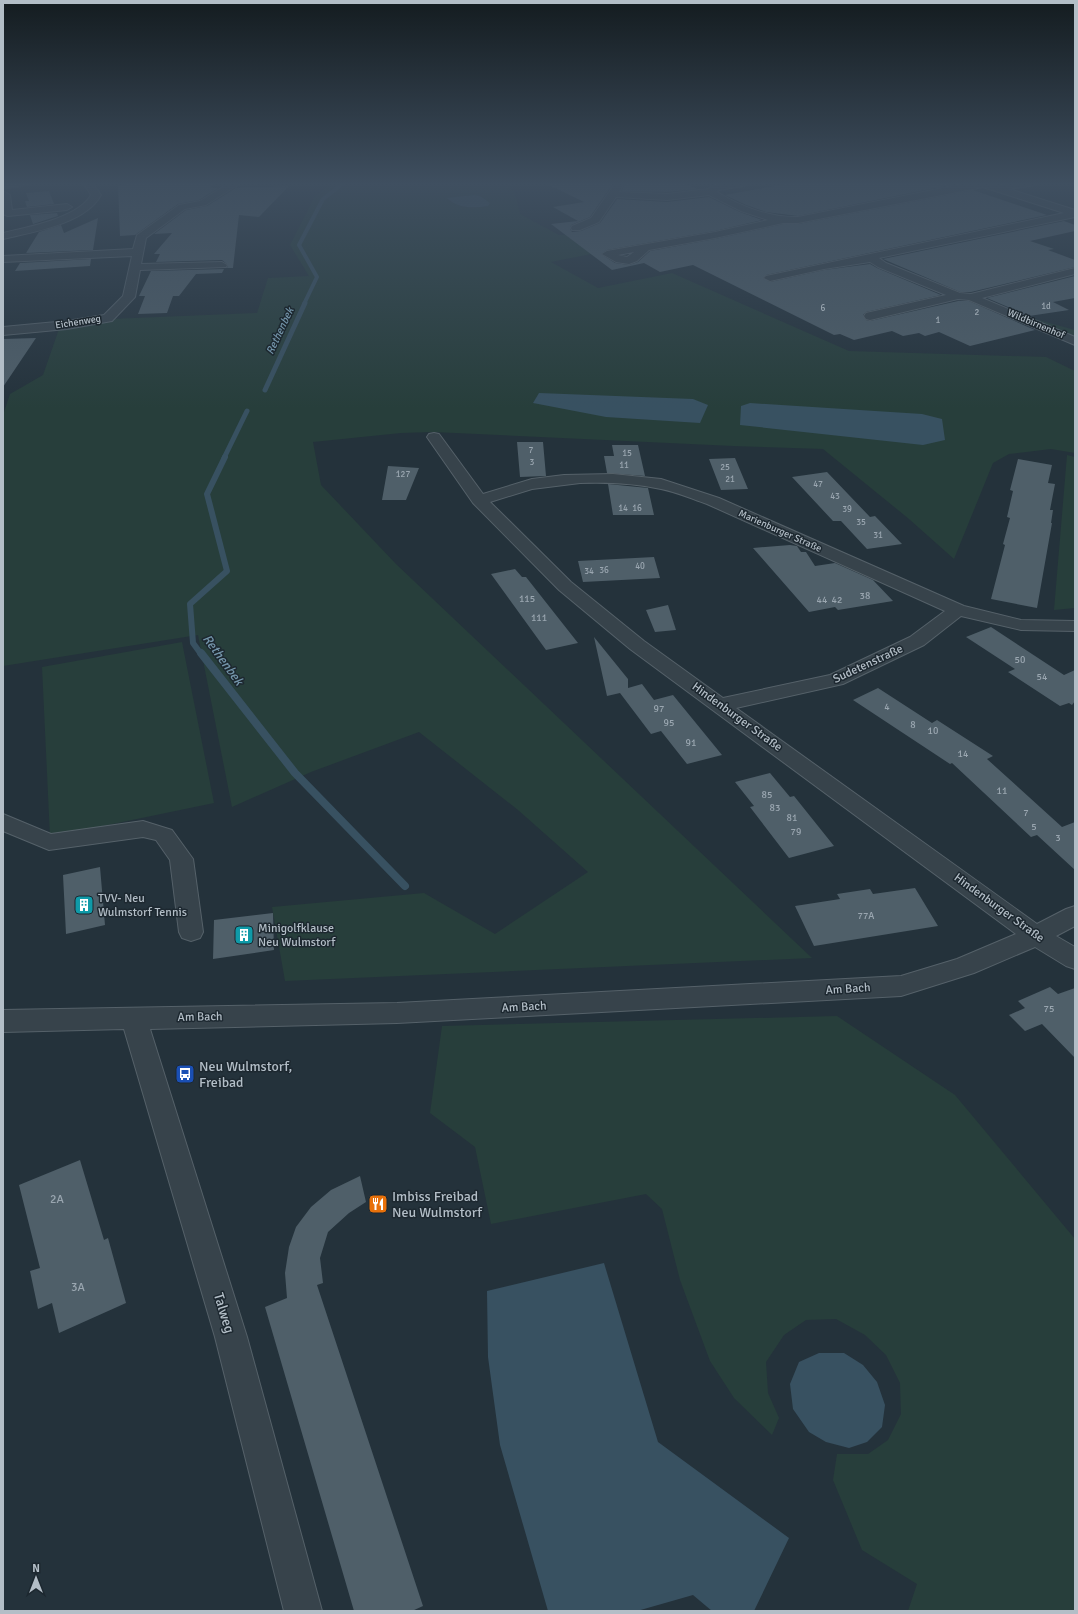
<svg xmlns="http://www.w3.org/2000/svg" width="1078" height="1614" font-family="Signika,sans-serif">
<rect width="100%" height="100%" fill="#24323b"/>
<!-- green -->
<path fill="#273e3b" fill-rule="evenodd" d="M334,182H517L509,184L516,197L520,214L559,235L587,234L596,253L551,262L598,288L672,273L849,351L1046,357L1075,371V453L1051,449L1009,454L993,463L954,559L909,519L823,449L733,446L433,432L401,433L313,442L321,485L396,564L812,958L285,981L272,907L424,893L495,934L588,872L518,810L419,732L311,772L232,807L198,635L3,666V415L10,394L43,375L59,329L110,319L257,313L268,278L309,276L290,245L315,196ZM474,195L489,203L488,206C473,208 458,209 447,199Z
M1035,319L1075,330V337L1043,323L1031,321Z
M1067,455L1075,457V608L1054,610Z
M182,642L214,803L50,837L42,667Z
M837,1016L955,1095L1075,1239V1611H908L917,1584L862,1550L833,1480L837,1454H868L888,1440L901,1414L900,1383L886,1355L865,1335L836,1319L806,1320L784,1335L766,1362L768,1393L779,1418L772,1435L734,1398L710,1361L680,1280L662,1209L646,1194L491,1224L475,1147L430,1113L442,1026Z"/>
<!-- water -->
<path fill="#385161" d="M474,195L480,196L490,203L488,206C473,208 458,209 447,198Z
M539,393L693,399L708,405L700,423L606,417L533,403Z
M750,403L922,414L942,419L945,440L923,445L740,425L741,406Z
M604,1263L658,1442L789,1538L754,1611H712L693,1595L637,1611H548L500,1445L488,1357L487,1291Z
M819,1353H844L863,1365L877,1382L885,1405L882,1427L867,1442L849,1448L826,1442L809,1432L793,1409L790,1384L799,1362Z"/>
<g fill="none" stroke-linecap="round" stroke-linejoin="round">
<!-- stream-far3 -->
<path stroke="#385161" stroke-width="4" d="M304,304L317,277L299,245L323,199L345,182"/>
<!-- stream-far2 -->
<path stroke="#385161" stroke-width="5" d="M265,390L305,303
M224,458L247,411"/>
<!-- stream-far1 -->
<path stroke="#385161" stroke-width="6" d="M201,654L193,643L190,604L227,571L207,494L225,457"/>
<!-- stream -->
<path stroke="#385161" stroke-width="8" d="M201,653L295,773L405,886"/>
</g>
<!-- building -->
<path fill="#4f5f69" d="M129,182H214L211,188H218L199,200L178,204L135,235L120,236L118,185L129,184Z
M543,182H614L590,217L571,225L570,229L572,232L581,231L600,223L617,199L667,202L709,197L740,212L762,220L715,231L607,250L601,254L615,263L629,265L638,262L650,251L715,239L783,224H798L973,190L1047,215L766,275L763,278L770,282L824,270L870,264L877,268L941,295L866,312L863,315L866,320L870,321L958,301H969L1035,330L970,346L939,332L925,336L919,333L903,336L892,331L854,340L840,334L834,335L693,265L660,272L644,263L612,270L551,224L578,221L553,207L584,202Z
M626,182H682L697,189L667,192L622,191Z
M796,182H949L954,184L798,216L766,212L746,205L725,195Z
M289,186L259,217L239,215L233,268H227L228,265L222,260L156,262L160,254H154L172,233L154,234L186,210L207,206L236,188Z
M49,191L54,204L27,207L25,201H29L26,193Z
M57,213L58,216L33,224L30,215Z
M98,218L93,250L26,253L39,232L61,225L64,233Z
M1064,221L1075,225V231L1030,241L1054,249L1048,250L1075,260V267L971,292H960L883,259Z
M91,259L90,266L15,271L20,263Z
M224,269L222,273L196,274L179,296H173L167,313L138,314L145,296H139L151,271Z
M1075,276V298L1053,302L1069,310L1029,316L987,298Z
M36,338L3,387V339Z
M517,442H543L546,476L520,477Z
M612,445H638L645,476L607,473L604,456H614Z
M735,458L748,489L721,490L709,459Z
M1018,459L1052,465L1048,483L1055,484L1050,510H1053L1051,523H1052L1037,608L991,599L1005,545L1003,544L1010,518L1007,517L1013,491L1010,490Z
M388,466L419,468L406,500H382Z
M827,472L870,517L875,516L902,544L867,549L841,521H833L792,477Z
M608,484L648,488L654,515H613Z
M790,545L797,546L801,552H806L815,566L835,563L873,580L893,601L838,610L835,607L809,612L753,548Z
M654,557L660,578L583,582L578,561Z
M515,569L522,577H526L578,643L546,650L491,574Z
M668,605L676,630L655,632L646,610Z
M991,627L1064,675L1075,670V701L1072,705L1069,703L1060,706L1008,672L1015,669L966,637Z
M594,637L628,679V688L642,684L654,700L673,695L722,755L687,764L661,731L651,734L620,693L607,696Z
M878,688L932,723L937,720L993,756L987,759L1062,827L1075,822V870L1037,835L1031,837L952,763L950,764L853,700Z
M770,773L790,797L794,796L834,846L789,858L750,807L754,806L735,782Z
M100,867L105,925L66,934L63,875Z
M915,888L938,926L814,946L795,906L840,899L837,894L870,889L873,894Z
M273,913L274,950L213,959L214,920Z
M1050,987L1058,994L1075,988V1058L1042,1024L1025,1031L1009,1015L1025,1008L1018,1001Z
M80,1160L104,1240L108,1238L126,1303L59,1333L52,1303L38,1309L30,1271L40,1268L19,1185Z
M360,1176L366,1202L349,1213L328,1232L320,1258L323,1283L317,1285L423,1606L412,1611H354L265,1307L287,1298L285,1273L289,1247L296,1227L311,1207L331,1190Z"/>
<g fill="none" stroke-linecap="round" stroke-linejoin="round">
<!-- minor casing -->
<g stroke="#556169" stroke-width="2">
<path id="minor" d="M83,182H92L101,195C85,224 33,232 3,239V233C28,227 78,218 91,195Z
M231,182H242L206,205L185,209L146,238L141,264L222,262L227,265L226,267L140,270L135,297L112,321L67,329L3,335V327L67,321L104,315L123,296L132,256L3,262V256L133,249L137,235L179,205L200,201Z
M616,182H625L619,192L667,194L708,189C720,180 738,182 752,182L748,185L719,190L717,192C740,206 770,218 798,217L973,182H988L998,186L1017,182H1039L1035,185L1009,189L1075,210V217L879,258L886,263L960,293L971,294L1075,268V274L982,298L1075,337V345L969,300L958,299L870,320L866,319L864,316L866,313L946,295L878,267L870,262L824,269L770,281L764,278L766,276L1064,213L983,187L798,223H783L715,238L649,250L637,261L629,264L616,262L602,254L607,251L715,232L768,220L741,211L709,195L667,200L616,197L599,222L580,230H572L571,228L572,226L591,218ZM634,252L627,257L618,255Z
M5,192L10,195L12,210L67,204L72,207L67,210L8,216L5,215L3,213V193Z
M434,433L439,434L483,494L532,479L564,475L613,474L661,479L719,498L964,606L1021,620L1075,621V631L1021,630L961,616L924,645L843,684L736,708L1037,924L1066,909L1075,906V926L1056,936L1075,947V969L1066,966L1035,947L974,973L901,996L397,1023L150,1029L247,1337L322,1611H284L215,1337L124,1029L3,1032V1010L397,1003L901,976L957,959L1016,934L630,649L559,590L473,503L427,437L429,434ZM580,483C607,482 634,483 661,489C677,492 692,499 707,504L945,611L910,637L830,675L723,698L644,641L571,582L490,502L532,489Z
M3,814L51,834L143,821L172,830L193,859L203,932L200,938L191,941L182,938L179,932L170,860L156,840L143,837L49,850L3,831Z"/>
</g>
<!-- major casing -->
<g stroke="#434f57" stroke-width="2">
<path id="major" d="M8,182H32L28,185L3,189V183Z"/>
</g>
<!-- minor -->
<use href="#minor" fill="#37434b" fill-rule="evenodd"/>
<!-- major -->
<use href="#major" fill="#55636b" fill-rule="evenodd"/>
</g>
<!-- sky -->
<linearGradient id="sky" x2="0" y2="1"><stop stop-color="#141c20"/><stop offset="0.45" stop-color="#3f4f60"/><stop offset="1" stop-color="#3f4f60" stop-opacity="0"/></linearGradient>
<rect width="1078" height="408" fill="url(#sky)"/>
<!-- icons -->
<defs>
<g id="building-square" transform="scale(1)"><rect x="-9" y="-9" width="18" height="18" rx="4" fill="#0f9aa8" stroke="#1d2830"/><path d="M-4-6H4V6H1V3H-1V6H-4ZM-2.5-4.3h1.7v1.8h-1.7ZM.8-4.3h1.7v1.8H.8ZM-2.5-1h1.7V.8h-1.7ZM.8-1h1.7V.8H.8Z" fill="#fff"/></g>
<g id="bus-square" transform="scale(1)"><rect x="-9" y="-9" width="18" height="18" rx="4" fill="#1a4fb4" stroke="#1d2830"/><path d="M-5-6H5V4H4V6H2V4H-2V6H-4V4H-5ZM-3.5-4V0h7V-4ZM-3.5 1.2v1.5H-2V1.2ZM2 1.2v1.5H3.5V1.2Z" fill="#fff"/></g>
<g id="restaurant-square" transform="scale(1)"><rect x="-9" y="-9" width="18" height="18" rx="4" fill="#e8710a" stroke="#1d2830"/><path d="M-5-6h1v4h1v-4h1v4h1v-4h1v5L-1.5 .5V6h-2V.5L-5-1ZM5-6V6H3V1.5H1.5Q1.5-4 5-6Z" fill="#fff"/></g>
</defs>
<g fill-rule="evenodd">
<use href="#building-square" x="84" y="905"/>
<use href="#building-square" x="244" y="935"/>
<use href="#bus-square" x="185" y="1074"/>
<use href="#restaurant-square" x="378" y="1204"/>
</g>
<g text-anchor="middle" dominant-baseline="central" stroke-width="3" stroke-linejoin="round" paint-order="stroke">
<!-- far-number labels -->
<g font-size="9" fill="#9aa6b0">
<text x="1046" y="306">1d</text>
<text x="823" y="308">6</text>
<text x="977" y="312">2</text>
<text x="938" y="320">1</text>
<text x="531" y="450">7</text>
<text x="627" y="453">15</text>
<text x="532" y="462">3</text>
<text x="624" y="465">11</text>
<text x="725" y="467">25</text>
<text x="403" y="474">127</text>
<text x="730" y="479">21</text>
<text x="818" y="484">47</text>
<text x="835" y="496">43</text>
<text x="623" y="508">14</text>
<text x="637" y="508">16</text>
<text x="847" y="509">39</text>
<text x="861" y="522">35</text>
<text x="878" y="535">31</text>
<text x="640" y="566">40</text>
<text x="604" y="570">36</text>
<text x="589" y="571">34</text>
</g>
<!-- far-street labels -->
<g font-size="10" fill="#b3bec7" stroke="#1d2830">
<text transform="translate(78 322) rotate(-9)">Eichenweg</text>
<text transform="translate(1036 324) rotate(23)">Wildbirnenhof</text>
<text transform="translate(780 531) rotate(24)">Marienburger Straße</text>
</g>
<!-- number labels -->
<g font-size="10" fill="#9aa6b0">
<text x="865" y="596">38</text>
<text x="527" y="599">115</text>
<text x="822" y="600">44</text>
<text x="837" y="600">42</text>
<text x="539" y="618">111</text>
<text x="1020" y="660">50</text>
<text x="1042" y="677">54</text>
<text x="887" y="707">4</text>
<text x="659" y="709">97</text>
<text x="669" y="723">95</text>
<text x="913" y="725">8</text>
<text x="933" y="731">10</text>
<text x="691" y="743">91</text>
<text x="963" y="754">14</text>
<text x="1002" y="791">11</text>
<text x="767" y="795">85</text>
<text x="775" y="808">83</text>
<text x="1026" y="813">7</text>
<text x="792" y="818">81</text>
<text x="1034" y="827">5</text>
<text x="796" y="832">79</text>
<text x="1058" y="838">3</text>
<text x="866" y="916">77A</text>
<text x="1049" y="1009">75</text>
</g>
<!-- far-water labels -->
<g font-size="11" font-style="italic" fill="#7495aa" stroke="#1d2830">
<text transform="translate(280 331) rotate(-65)">Rethenbek</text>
</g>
<!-- street labels -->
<g font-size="12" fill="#b3bec7" stroke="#1d2830">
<text transform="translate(868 664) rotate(-25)">Sudetenstraße</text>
<text transform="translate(737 717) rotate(36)">Hindenburger Straße</text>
<text transform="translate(999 908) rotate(36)">Hindenburger Straße</text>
<text transform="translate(848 989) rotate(-4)">Am Bach</text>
<text transform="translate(524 1007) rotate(-3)">Am Bach</text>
<text transform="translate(200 1017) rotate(-1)">Am Bach</text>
</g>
<!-- poi labels -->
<g font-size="12" fill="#b3bec7" stroke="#1d2830" text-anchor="start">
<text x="98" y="898">TVV- Neu<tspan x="98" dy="14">Wulmstorf Tennis</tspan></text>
<text x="258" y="928">Minigolfklause<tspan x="258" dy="14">Neu Wulmstorf</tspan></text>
</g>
<!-- near-number labels -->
<g font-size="12" fill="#9aa6b0">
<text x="57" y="1199">2A</text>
<text x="78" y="1287">3A</text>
</g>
<!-- water labels -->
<g font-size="13" font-style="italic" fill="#7495aa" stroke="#1d2830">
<text transform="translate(223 660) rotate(54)">Rethenbek</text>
</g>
<!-- near-poi labels -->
<g font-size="14" fill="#b3bec7" stroke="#1d2830" text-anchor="start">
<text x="199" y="1066">Neu Wulmstorf,<tspan x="199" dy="16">Freibad</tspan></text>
<text x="392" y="1196">Imbiss Freibad<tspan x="392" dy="16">Neu Wulmstorf</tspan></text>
</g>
<!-- near-street labels -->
<g font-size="14" fill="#b3bec7" stroke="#1d2830">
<text transform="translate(224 1313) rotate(73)">Talweg</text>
</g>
</g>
<!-- border -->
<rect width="1078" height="1614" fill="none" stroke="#b3bec7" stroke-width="8"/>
<!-- north arrow -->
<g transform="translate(36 1578)" stroke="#1d2830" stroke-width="3" paint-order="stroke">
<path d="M0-3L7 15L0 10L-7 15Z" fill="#b3bec7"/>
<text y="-6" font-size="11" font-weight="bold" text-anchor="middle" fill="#b3bec7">N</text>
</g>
</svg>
